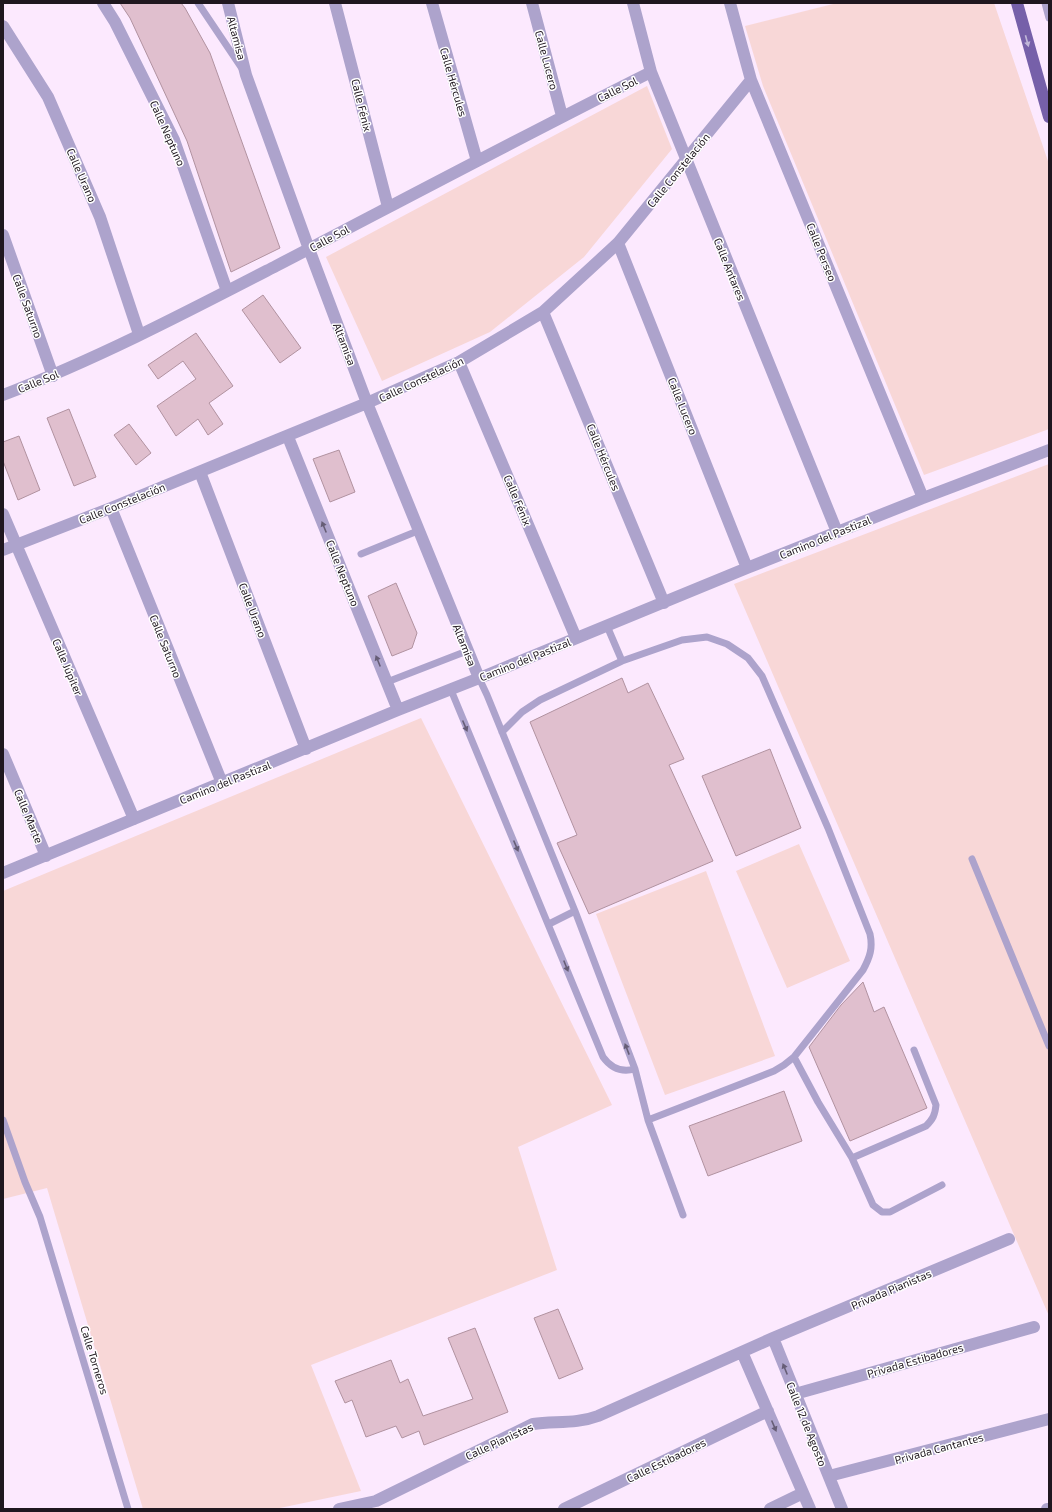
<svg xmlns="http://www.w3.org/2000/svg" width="1052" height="1512" font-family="'Exo 2',sans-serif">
<rect width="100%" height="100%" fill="#fce9fe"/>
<!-- green -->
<path fill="#f8d7d7" d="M837,3H994L1049,164V429L924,475L763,86L745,26Z
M647,86L672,149L584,257L490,332L382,381L326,257Z
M1049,464V1316L734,584Z
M421,718L612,1105L518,1147L557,1270L311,1365L361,1491L275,1509H143L47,1188L3,1199V891Z
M799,844L850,961L787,988L736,871Z
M706,871L775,1056L665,1095L596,914Z"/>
<!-- building -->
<path fill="#e0bfce" stroke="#b192a0" d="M120,3H181L185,8L210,53L280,248L231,272L187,141L130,18Z
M263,295L301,348L280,363L242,310Z
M196,333L233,386L209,403L223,424L208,435L198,419L176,436L157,406L196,379L183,361L158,379L148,365Z
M69,409L96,477L74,486L47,418Z
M129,424L151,453L136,465L114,435Z
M19,436L40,490L18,500L3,461V442Z
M339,450L355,492L330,502L313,459Z
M396,583L417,633L412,648L392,656L368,596Z
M622,678L628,693L648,683L684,759L669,765L713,861L589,914L557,843L577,835L530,722Z
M770,749L801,828L736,856L702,776Z
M863,982L874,1012L884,1007L927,1108L850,1141L809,1047L841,1005Z
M784,1091L802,1141L708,1176L689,1126Z
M558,1309L583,1369L559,1379L534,1318Z
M475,1328L508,1412L424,1445L419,1431L402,1438L396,1426L366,1437L352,1400L345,1403L335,1381L391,1360L400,1383L408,1379L423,1416L473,1399L448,1338Z"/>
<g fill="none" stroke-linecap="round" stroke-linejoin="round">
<!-- service -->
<path stroke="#ada3cc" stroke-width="7" d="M198,3L241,67
M1045,3L1049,18
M361,554L420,530
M607,626L622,661
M387,682L467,651
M451,690L603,1057C611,1068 621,1073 635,1069L575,911L487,695L479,678
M502,732L522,712L540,700L622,661L682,640L707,637L727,644L748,658L762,676L828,828L870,934C873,948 870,957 863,970L794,1057L784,1065L774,1071L648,1120L635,1069
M972,859L1049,1046
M549,924L575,911
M794,1057L818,1102L852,1158L926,1126C933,1119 935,1115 936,1105L914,1050
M3,1120L25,1182L40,1217L128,1509
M648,1120L683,1215
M852,1158L873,1205L882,1212H890L942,1185"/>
<!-- minor -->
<path stroke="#ada3cc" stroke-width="12" d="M103,3L115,22L174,140L227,291
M228,3L246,75L309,249L367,403L479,678
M335,3L388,207
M432,3L477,161
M532,3L562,116
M633,3L651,72L837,532
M730,3L751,80L923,498
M3,26L48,97L100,217L139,334
M3,235L53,376
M618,243L747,568
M543,312L664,603
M459,362L576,638
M3,395C97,359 187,312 276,266C401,201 525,135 651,72
M288,437L398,710
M200,472L306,749
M111,508L222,783
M3,514L134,819
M3,550L111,508L367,403L459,362L543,312L618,243L751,80
M3,754L46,856
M3,873L398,710L487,675L747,568L923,498L1049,450
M773,1338L842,1509
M742,1352L810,1509
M795,1394L1034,1327
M829,1476L1049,1419
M339,1509L376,1501L533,1424C555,1421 577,1424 598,1416L773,1338L1009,1239
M564,1509L768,1411
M770,1509L803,1493
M1047,1509H1049"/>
<!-- primary -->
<path stroke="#7660a9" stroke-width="12" d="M1017,3L1049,117"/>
</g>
<!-- one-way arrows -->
<defs><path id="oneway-solid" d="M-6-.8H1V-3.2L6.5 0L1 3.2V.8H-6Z"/></defs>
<use fill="#c1b7d8" href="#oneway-solid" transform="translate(1027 41) rotate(75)"/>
<g fill="#665d76">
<use href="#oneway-solid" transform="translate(324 527) rotate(-112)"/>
<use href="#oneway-solid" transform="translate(378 661) rotate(-112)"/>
<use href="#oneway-solid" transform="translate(465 726) rotate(67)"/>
<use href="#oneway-solid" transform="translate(516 846) rotate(67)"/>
<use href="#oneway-solid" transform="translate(566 966) rotate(68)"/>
<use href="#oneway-solid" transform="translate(627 1049) rotate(-111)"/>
<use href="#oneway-solid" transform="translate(785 1369) rotate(-112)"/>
<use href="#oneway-solid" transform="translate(774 1426) rotate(67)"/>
</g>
<g text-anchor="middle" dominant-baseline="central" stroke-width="3" stroke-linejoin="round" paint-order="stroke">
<!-- street labels -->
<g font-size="11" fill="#1f171f" stroke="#fff">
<text transform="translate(237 38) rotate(75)">Altamisa</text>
<text transform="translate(547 60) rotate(75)">Calle Lucero</text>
<text transform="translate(454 82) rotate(74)">Calle Hércules</text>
<text transform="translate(617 89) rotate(-26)">Calle Sol</text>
<text transform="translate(362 105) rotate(76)">Calle Fénix</text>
<text transform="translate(168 133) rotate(66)">Calle Neptuno</text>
<text transform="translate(678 170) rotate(-51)">Calle Constelación</text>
<text transform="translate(82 175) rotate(66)">Calle Urano</text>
<text transform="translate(329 238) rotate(-28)">Calle Sol</text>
<text transform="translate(822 252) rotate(68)">Calle Perseo</text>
<text transform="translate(730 269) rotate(68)">Calle Antares</text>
<text transform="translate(28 306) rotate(70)">Calle Saturno</text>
<text transform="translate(345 344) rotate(69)">Altamisa</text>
<text transform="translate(421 379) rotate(-25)">Calle Constelación</text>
<text transform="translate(38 381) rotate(-22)">Calle Sol</text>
<text transform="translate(683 406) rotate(68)">Calle Lucero</text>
<text transform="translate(604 457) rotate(68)">Calle Hércules</text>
<text transform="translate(518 500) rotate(67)">Calle Fénix</text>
<text transform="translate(122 503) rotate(-22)">Calle Constelación</text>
<text transform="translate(825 537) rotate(-22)">Camino del Pastizal</text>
<text transform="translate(343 573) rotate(68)">Calle Neptuno</text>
<text transform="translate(253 610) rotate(69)">Calle Urano</text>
<text transform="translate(465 645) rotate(68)">Altamisa</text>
<text transform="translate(166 646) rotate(68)">Calle Saturno</text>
<text transform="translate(525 659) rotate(-22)">Camino del Pastizal</text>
<text transform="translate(68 667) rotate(67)">Calle Júpiter</text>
<text transform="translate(225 782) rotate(-22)">Camino del Pastizal</text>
<text transform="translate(29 816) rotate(67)">Calle Marte</text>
<text transform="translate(891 1289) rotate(-23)">Privada Pianistas</text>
<text transform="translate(95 1360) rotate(73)">Calle Torneros</text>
<text transform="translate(915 1360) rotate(-16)">Privada Estibadores</text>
<text transform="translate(807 1424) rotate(68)">Calle 12 de Agosto</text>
<text transform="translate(499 1441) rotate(-25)">Calle Pianistas</text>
<text transform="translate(939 1448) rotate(-15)">Privada Cantantes</text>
<text transform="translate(666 1460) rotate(-26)">Calle Estibadores</text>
</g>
</g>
<!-- border -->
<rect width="1052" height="1512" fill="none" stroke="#1f171f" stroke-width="8"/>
</svg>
